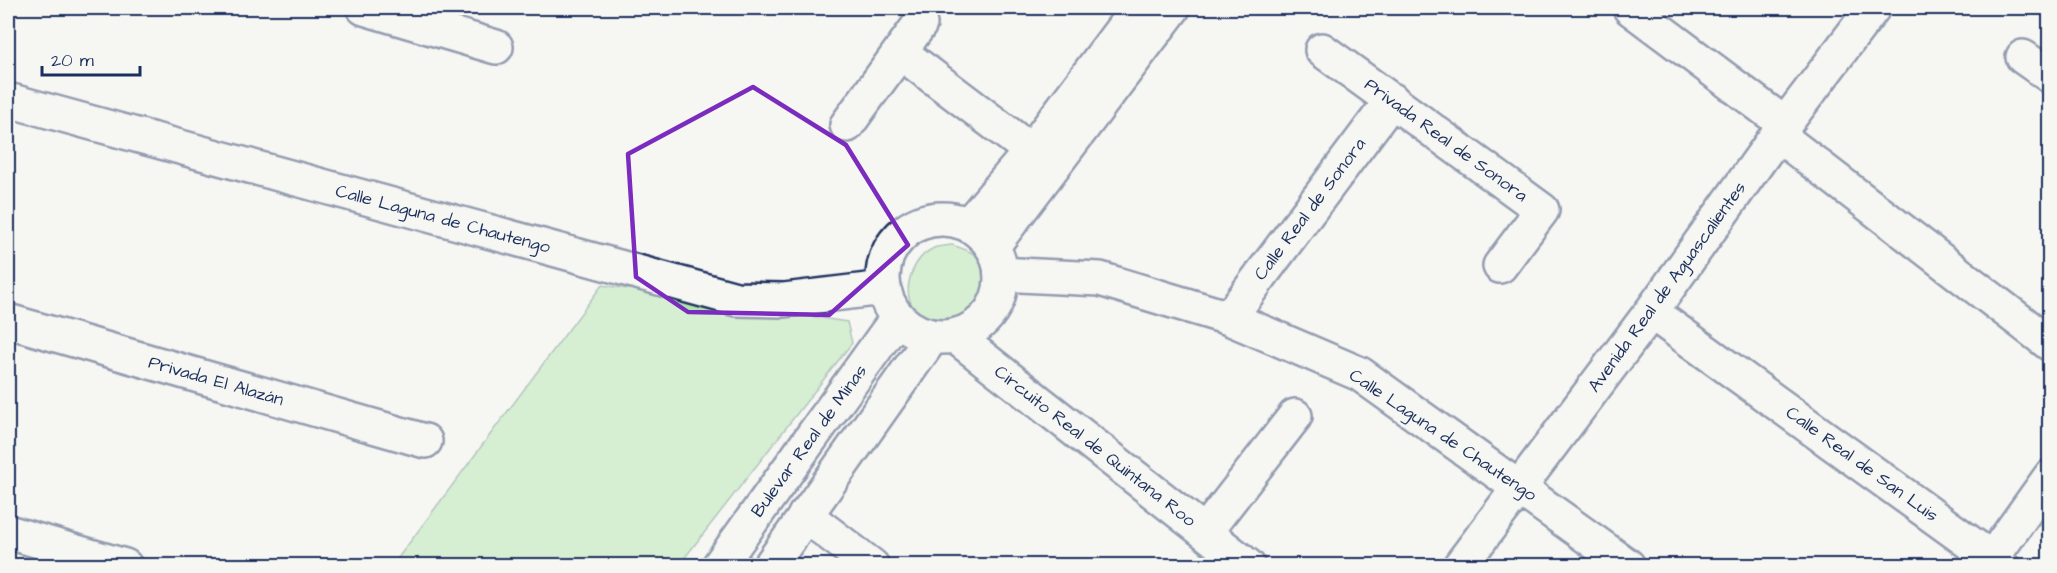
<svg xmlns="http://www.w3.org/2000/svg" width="2057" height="573" font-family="'Architects Daughter',sans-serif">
<rect width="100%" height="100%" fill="#f6f6f2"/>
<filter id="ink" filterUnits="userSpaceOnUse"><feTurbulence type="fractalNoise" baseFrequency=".0167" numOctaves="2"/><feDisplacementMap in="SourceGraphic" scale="12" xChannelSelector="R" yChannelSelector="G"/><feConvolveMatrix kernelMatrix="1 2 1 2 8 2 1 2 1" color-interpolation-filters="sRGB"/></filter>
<g filter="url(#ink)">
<!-- green -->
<path fill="#afe6aa" stroke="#658a84" stroke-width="1.5" d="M952,245C978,253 987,260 997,286C985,315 970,341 934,324C926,320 918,315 913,307C901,287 914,257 934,248C939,246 946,246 952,245Z
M602,285L847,322L852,343L679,565L392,566Z"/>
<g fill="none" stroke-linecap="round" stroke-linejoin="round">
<!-- minor casing -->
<g stroke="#1b2f5e" stroke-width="38">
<path id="minor" d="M364,8L496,47
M1630,8L1785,124
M1322,50L1542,210L1500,266
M900,52L1031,151
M2023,57L2050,76
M8,100L736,299L784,300L884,288
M847,125L920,24
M1778,135L2050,344
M1001,274L1100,279L1229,318L1360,374L1628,566
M1651,312L2002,566
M1229,318L1392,100
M8,321L425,441
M955,336L1248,566
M805,515L872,566
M8,532L125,566
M1205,532L1295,416
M1992,558L2050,477
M1460,566L1651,312L1785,124L1873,8"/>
</g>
<!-- tertiary casing -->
<g stroke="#1b2f5e" stroke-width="38">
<path id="tertiary" d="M883 278a59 59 0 1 1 118 0a59 59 0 1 1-118 0Z
M968,225L1031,151L1138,8
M992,247L1173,8
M719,566L898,317
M770,566L932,337"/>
</g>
<!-- minor -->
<use href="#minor" stroke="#f6f6f2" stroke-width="33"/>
<!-- tertiary -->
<use href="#tertiary" stroke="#f6f6f2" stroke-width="33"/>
</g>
</g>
<!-- marked area -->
<path d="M0 0H2057V573H0ZM753,87L846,145L908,245L829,315L688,312L636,277L628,154Z" fill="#f6f6f2" fill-opacity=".55" fill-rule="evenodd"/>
<path fill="none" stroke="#7b2cbf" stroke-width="4.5" stroke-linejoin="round" d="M753,87L846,145L908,245L829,315L688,312L636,277L628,154Z"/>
<g text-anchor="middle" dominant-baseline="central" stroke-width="5" stroke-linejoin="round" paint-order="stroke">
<!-- street labels -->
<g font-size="18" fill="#1b2f5e" stroke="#f6f6f2">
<text transform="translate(1446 140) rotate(36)">Privada Real de Sonora</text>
<text transform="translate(1310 209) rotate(-53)">Calle Real de Sonora</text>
<text transform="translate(443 219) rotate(15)">Calle Laguna de Chautengo</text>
<text transform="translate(1667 287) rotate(-54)">Avenida Real de Aguascalientes</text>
<text transform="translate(216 381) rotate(16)">Privada El Alazán</text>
<text transform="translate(1443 435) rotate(34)">Calle Laguna de Chautengo</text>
<text transform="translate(809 441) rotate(-54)">Bulevar Real de Minas</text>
<text transform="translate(1095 446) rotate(38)">Circuito Real de Quintana Roo</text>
<text transform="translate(1862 464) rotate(36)">Calle Real de San Luis</text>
</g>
</g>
<!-- margin -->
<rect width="2057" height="573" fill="none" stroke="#f6f6f2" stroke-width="30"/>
<rect x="15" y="15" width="2027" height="543" fill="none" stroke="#1b2f5e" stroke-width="2" filter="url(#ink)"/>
<!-- scale -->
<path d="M42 66v9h98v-9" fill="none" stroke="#1b2f5e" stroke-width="3"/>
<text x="51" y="66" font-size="18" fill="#1b2f5e" stroke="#f6f6f2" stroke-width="4.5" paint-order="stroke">20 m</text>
</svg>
